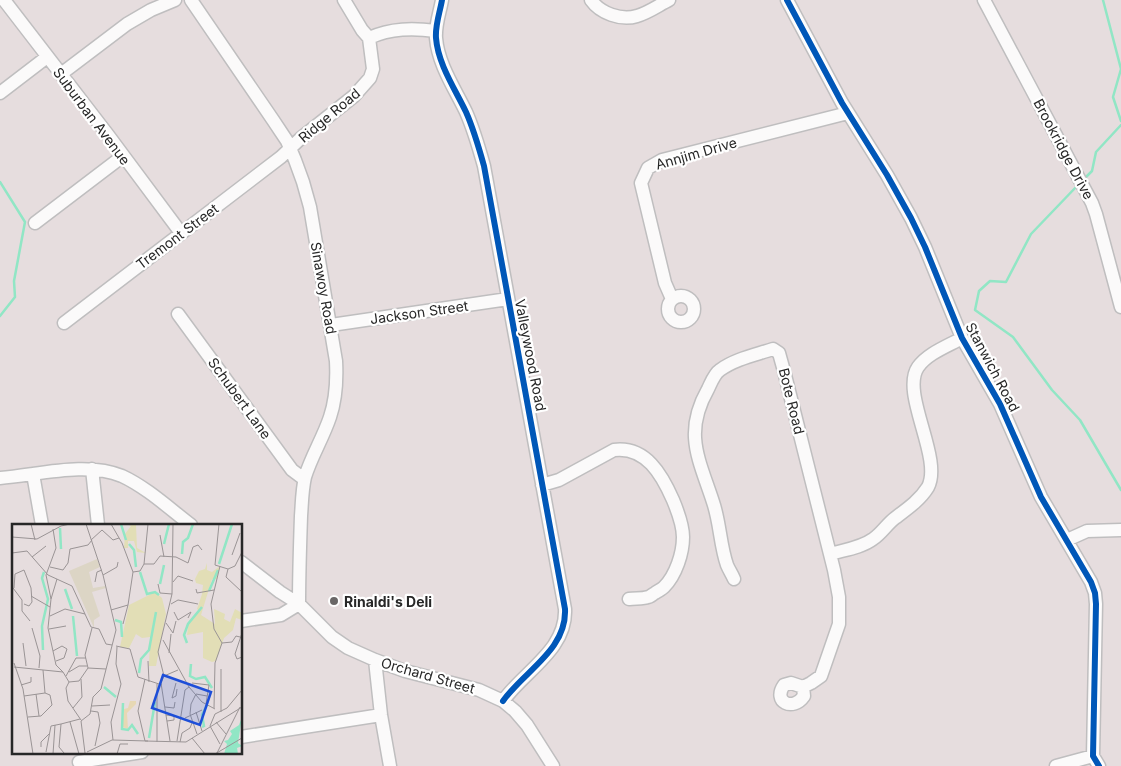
<svg xmlns="http://www.w3.org/2000/svg" width="1121" height="766" font-family="Inter,sans-serif">
<rect width="100%" height="100%" fill="#e6ddde"/>
<g fill="none" stroke-linecap="round" stroke-linejoin="round">
<!-- stream -->
<path stroke="#91e6c5" stroke-width="2.5" d="M1103,0L1121,69L1113,97L1121,121
M1084,179L1092,171L1096,152L1121,125
M0,182L25,222L14,281L15,297L0,316
M1077,186L1031,234L1006,282L990,281L979,291L975,310L1013,337L1052,390L1080,420L1121,490"/>
<!-- minor casing -->
<g stroke="#bfbebf" stroke-width="15">
<path id="minor" d="M4,0L108,135L181,233
M191,0L273,120L287,141L295,160L303,182L310,207L336,361C337,380 336,399 330,417C323,438 311,457 305,477C302,490 302,503 301,516C300,545 299,574 299,604L281,615L241,621
M442,0C440,12 435,25 436,38C438,64 455,89 466,112C474,130 479,148 484,166L565,609C567,650 524,671 503,701
M591,0C600,13 621,21 637,16C648,13 659,5 669,0
M787,0L842,103L887,175L911,218L925,247L962,338L1000,404L1041,497L1091,582L1095,593L1096,604L1093,756L1099,766
M984,0L1092,203L1096,214L1121,307
M369,38C391,28 413,28 436,31
M61,74L127,24L151,10L175,0
M0,93L47,57
M35,223L123,156
M668 309a13 13 0 1 1 26 0a13 13 0 1 1-26 0Z
M672,299L665,283L641,183L648,168L662,160L848,113
M178,314L292,470L304,479
M64,323L281,157L301,138L354,96L370,78L373,69L369,38L362,30L344,0
M331,325L508,299
M92,469L98,525
M33,474L42,525
M0,478C38,475 86,461 122,476C146,487 170,509 191,525
M542,485L559,480L614,450C646,446 662,475 673,500C678,512 683,525 683,537C683,553 676,575 664,587C662,589 658,591 655,593C653,594 650,597 648,597C643,599 635,598 629,599
M1067,540L1087,531L1121,530
M830,554C843,550 861,548 873,539C881,534 887,524 895,518C907,509 920,500 928,487C943,458 900,393 918,367C928,353 948,346 962,338
M241,562L280,592L299,604L332,637L348,648L375,660L405,671L479,690L503,701L515,711L527,725L553,766
M734,579C732,574 729,570 727,565C720,545 720,522 713,502C699,459 683,433 708,389C711,383 714,374 720,370C735,359 755,355 773,349L779,353L784,371L834,570L839,597V624L821,676L811,683L803,687L804,696C793,712 772,702 784,685L791,683L803,687
M375,660L381,715L390,766
M241,737L381,715
M79,762L142,752
M1056,766L1093,756"/>
</g>
<!-- minor -->
<use href="#minor" stroke="#fbfafa" stroke-width="12"/>
<!-- cycleway casing -->
<g stroke="#fff" stroke-width="9">
<path id="cycleway" d="M442,0C440,12 435,25 436,38C438,64 455,89 466,112C474,130 479,148 484,166L565,609C567,650 524,671 503,701
M787,0L842,103L887,175L911,218L925,247L962,338L1000,404L1041,497L1091,582L1095,593L1096,604L1093,756L1099,766"/>
</g>
<!-- cycleway -->
<use href="#cycleway" stroke="#0057b8" stroke-width="6"/>
</g>
<!-- markers -->
<circle fill="#6a6767" stroke="#fff" stroke-width="2" cx="334" cy="601" r="5"/>
<g text-anchor="middle" dominant-baseline="central" stroke-width="4.5" stroke-linejoin="round" paint-order="stroke">
<!-- street labels -->
<g font-size="14" fill="#272727" stroke="#fff">
<text transform="translate(329 115) rotate(-40)">Ridge Road</text>
<text transform="translate(92 116) rotate(53)">Suburban Avenue</text>
<text transform="translate(1064 149) rotate(62)">Brookridge Drive</text>
<text transform="translate(696 153) rotate(-16)">Annjim Drive</text>
<text transform="translate(177 236) rotate(-37)">Tremont Street</text>
<text transform="translate(324 288) rotate(80)">Sinawoy Road</text>
<text transform="translate(419 312) rotate(-8)">Jackson Street</text>
<text transform="translate(531 355) rotate(79)">Valleywood Road</text>
<text transform="translate(993 367) rotate(62)">Stanwich Road</text>
<text transform="translate(240 398) rotate(54)">Schubert Lane</text>
<text transform="translate(792 401) rotate(76)">Bote Road</text>
<text transform="translate(428 675) rotate(16)">Orchard Street</text>
</g>
<!-- poi labels -->
<g font-size="14" font-weight="bold" fill="#272727" stroke="#fff" text-anchor="start">
<text x="344" y="601">Rinaldi's Deli</text>
</g>
</g>
<!-- overview -->
<g transform="translate(12 524)">
<rect width="230" height="230" fill="#e6ddde"/>
<path d="M143,68L150,74L154,90L144,142H137L138,113L130,114L124,110L117,124L108,123L117,81Z" fill="#e2deb6"/>
<path d="M85,35L88,43L77,48L81,64L93,62L94,64L80,68L88,92L82,96V104L57,47Z" fill="#dcd5c5"/>
<path d="M114,0L124,1L125,24L134,29L125,28L122,17H116V24H112L113,10L119,2ZM195,39V46L200,48L208,42L205,55H200L189,91L203,100L202,85L213,90L212,95L218,98L223,85L230,89V96L224,94L221,106L212,114L204,137L200,138L191,134V108L175,111L177,97L187,87L185,85L190,70L191,61L184,59L183,55L187,47L193,45Z" fill="#e2deb6"/>
<path d="M118,177H124V180L115,189L116,205L110,203L112,185L116,184Z" fill="#e7d8b4"/>
<path d="M230,193L226,219L230,222L225,224L226,230H212L215,220L212,217L216,216L220,210L218,207L227,201Z" fill="#91e6c5"/>
<path fill="none" stroke="#91e6c5" stroke-width="2.5" d="M109,0L114,16M48,4L49,25M117,20L122,26L124,43M152,20L157,0M170,30L171,18L176,14L181,0M207,40L220,0M128,48L135,70L143,68L147,71M148,60L152,41M53,65L60,85M197,67L206,46M61,92L65,132M103,96L109,98L110,113M175,119L172,111L176,100L190,83M31,126L30,102L36,75L30,54L32,48M179,140L178,152L184,155L193,153L200,164M127,149L129,135L137,126L144,88M92,163L104,173M111,179L110,205L116,206L120,201L126,210M190,203L192,202L190,191L195,181M137,214L143,178"/>
<path fill="none" stroke="#9a9495" stroke-width="1" d="M19,0L23,16M99,0L110,19L121,48L116,81L99,86M207,0L203,41L216,45M41,5L44,24L34,51L39,75L36,104L44,141L51,148M148,11L152,33M0,13L25,15L49,2L58,0M79,16L90,6L101,16L107,14M0,29L15,27L36,51L60,62L79,103L87,105L94,120L100,121M220,31L228,9M20,33L34,22M132,40H142L148,32L164,33L176,39L181,23L186,21L190,26M38,43L51,46L56,39L58,25L76,21L80,16M216,45L214,53L230,68M216,45L223,42L230,28M121,48L128,47L132,40L136,0M91,51L105,43L106,38M83,58L85,48L90,46M161,58L166,52L181,57M146,60L148,69L160,70M1,64L10,76V87L18,97M2,64L3,50L12,46L19,64L20,78L17,82L12,80M184,65L185,69L202,66M19,72L38,83M39,75L45,55M159,80L166,76L186,80M162,88L166,96L179,88L176,94M38,92L53,85L73,90M154,99L161,109L164,97M111,100L116,81M20,104L28,132L27,144M37,105L54,102M230,109L223,130L225,135L230,133M151,116L177,163L190,178L203,185M11,119L14,142M210,119L220,118L224,112L228,113M104,122L118,125L126,153L150,161M41,127L50,122L55,125L52,134L44,137M157,129L159,110M136,137L137,158M2,139L11,165L21,230M2,143L51,148L57,158M76,144L94,145M57,148L67,142H75M54,152L64,134H74M152,152L166,146M133,155L126,187L133,217M57,158L67,157L76,144L73,131L80,104M57,158L54,164L56,177L69,196M164,159L160,174L164,172L165,165M180,159L197,161L194,180M9,161L19,158V153M24,170L27,192M12,172L33,169M80,182L98,181M153,183L162,184L163,178M61,184L70,173L69,155M202,184L203,139L210,119L202,105L199,80L208,42M79,187L86,188L88,199L83,222M184,188L190,207M209,188V145M154,191L162,192V196L155,197M16,193L29,192L40,181L38,171L33,169L31,146M173,194L190,186M58,198L67,230M204,198L214,210M198,202L208,220M198,202L203,190L215,184L230,166M185,210L178,190L179,180L184,170L195,172M180,214L193,230M101,216L99,198L109,160L104,140L105,123M133,217L174,218L230,183M158,217L149,159L152,152L146,128L160,70L161,0M165,217L173,166L177,163M145,218V160M168,218L170,209L178,204L180,199M29,223V218L37,210M34,228L39,202L49,200M75,228L100,216L136,217M52,229L47,223L49,200L68,195M73,229L69,197L78,190L81,173L89,165L104,106L91,51L74,0M205,229L228,183M41,230L43,201M105,230L108,220H116M203,230L230,214"/>
<path fill="#1d4ed8" fill-opacity="0.15" stroke="#1d4ed8" stroke-width="2.5" d="M151,151L199,168L188,201L140,184Z"/>
<rect width="230" height="230" fill="none" stroke="#272727" stroke-width="2.5"/>
</g>
</svg>
